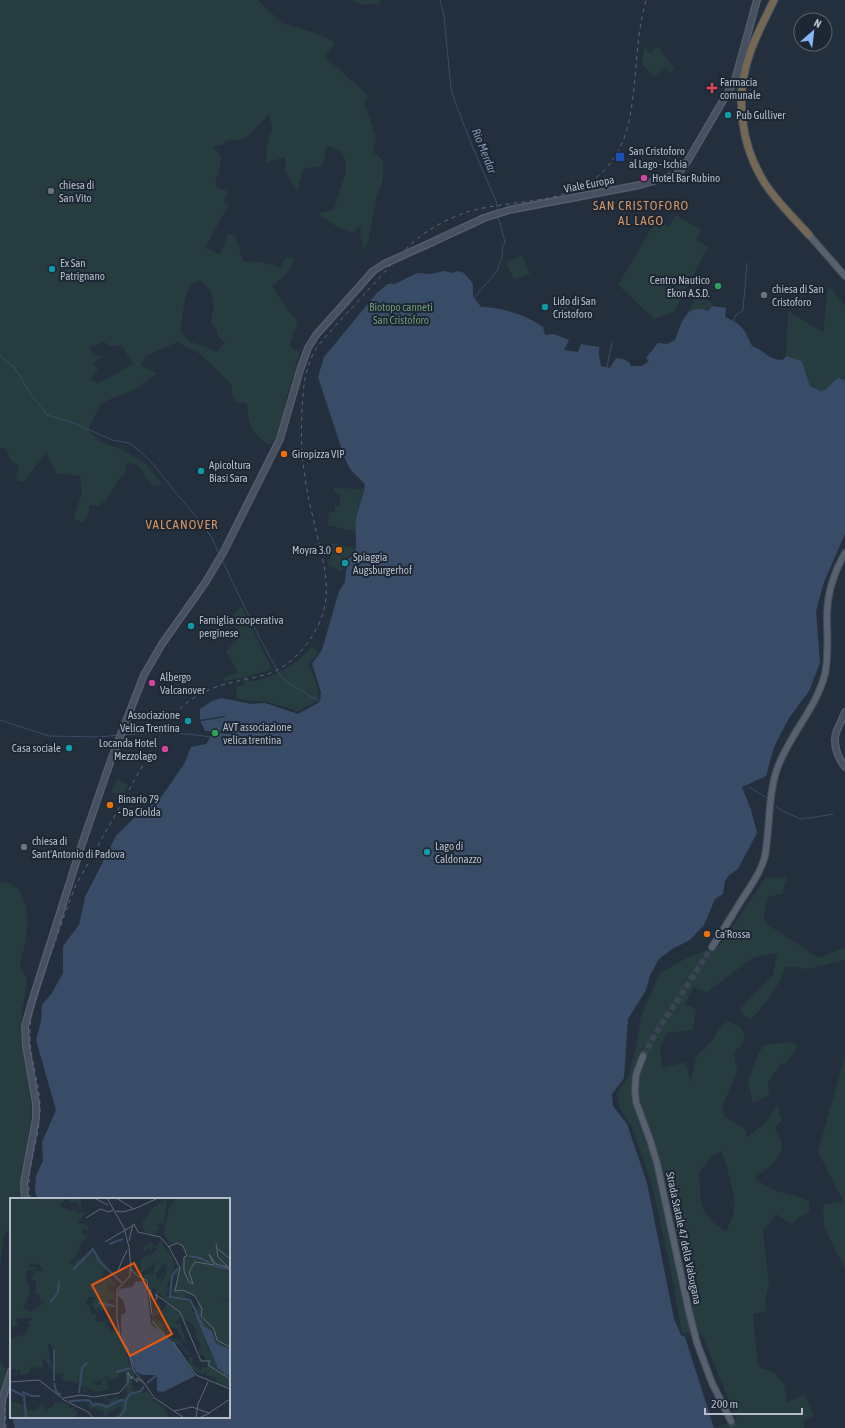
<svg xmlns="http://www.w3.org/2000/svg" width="845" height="1428" font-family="'Asap Condensed',sans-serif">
<rect width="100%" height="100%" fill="#242f3e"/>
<!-- green -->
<path fill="#263c3f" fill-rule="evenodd" d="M0,0H258L282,23L318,34L335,42L325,57L369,96L364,102L376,137L373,152L383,160V179L377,196L368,242L364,250L360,235L361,226L353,233L334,225L319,214L334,209L346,171L345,160L341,151L327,145L322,167L304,168L297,191L286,172L285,157L266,163L267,146L272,128L269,114L249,135L241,140H228L222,145L212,146L222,157L218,174L215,182L217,188L227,191L224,201L229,205L205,247L220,255L228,234L235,235L243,261C255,262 270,262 280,268L286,257L294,259C293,271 281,279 272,286L288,310L298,322L289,346L300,352L287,396L278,436L269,445C260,439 251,431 249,420C247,414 248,408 247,403H237L233,397L231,384L213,366L197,352L177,342L146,356L141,366L157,373L136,389L108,400L99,407L88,430L101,442L121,449L147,465L162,485L153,486L145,476L139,466L127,463L124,477H121L105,501L98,506L90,505L88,515L84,522H80L74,518L82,492L80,476L56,473L46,453L24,482L15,480L19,466L11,461L5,448H0ZM200,281L211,291L214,305L211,322L217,330L218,337L225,342L218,352L189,341L180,331L185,300L190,284ZM104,342L110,346L121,345L133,363L116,374L98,383L90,379L98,369L93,363L104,356L94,355L89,347Z
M351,0H380L379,4L363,5Z
M644,46L650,53L658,47L674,68L671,73L664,67L654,77L642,64Z
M742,71L740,126L737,125L739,123L737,104L728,96Z
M676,215L701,230L696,240L708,247L674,312L654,319L618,285L657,219L669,226Z
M522,256L530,274L514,280L506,262Z
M828,286L845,305V381L838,377L825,390L820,391L810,386L802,361L786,356L788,311L823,332Z
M698,299L707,300L713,303L708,311L687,314L693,301Z
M560,302H567V318H560Z
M334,488L364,489C360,502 352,519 357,532L327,525L329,512H335V505L341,506L339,493H334Z
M332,543L357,549L356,553C346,554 342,563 343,572L333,567H329L328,562L331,556Z
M242,607L272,669L246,677L249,682C274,677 296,667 312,646L319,653L309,664C312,675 319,687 319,698L311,705L298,711L263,701H250L237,698L236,687L245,684L242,678L224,681L223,678L238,673L226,651L241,636L232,617L236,611Z
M117,779L128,785L123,797L111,792Z
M787,877L782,894L768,897L763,916L768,925L803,947L818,958L845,948V960L807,969L786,966C778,988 768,1002 751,1019L743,1015L740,1009L773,975L777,953L754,957L707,992L694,987L685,1004L696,1009L693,1030L666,1033L660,1050L663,1068L685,1062L691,1081L696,1057L712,1041L719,1029L727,1021L740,1027L745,1035L742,1045L734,1052L737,1071L722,1107L725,1117L745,1129L747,1137L763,1125L777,1106L782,1120L775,1127C777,1133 782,1140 782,1146C782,1160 765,1170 755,1177C773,1195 788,1192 809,1201V1212L796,1219L793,1225L776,1214L763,1231L769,1283L765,1301L767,1311L753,1314L757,1359L760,1368L774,1372L784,1384L787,1402L805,1395L814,1417L803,1420L804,1428H719V1426L737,1420L702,1335L682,1333L670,1266L651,1182L631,1125L619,1107L617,1093L629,1075L637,1043L641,1016L660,973L687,958L720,945L765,878ZM721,1151L726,1163L735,1202L733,1216L726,1231C721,1228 715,1224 711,1220C699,1209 700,1189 699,1174L710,1158Z
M7,882C12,885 19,889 21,894C33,915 25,944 20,965L27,980L26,991L22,1010L21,1033L28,1080L32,1111L23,1170V1199H11V1228L4,1235L0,1269V883Z
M791,1042L798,1046L786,1063L781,1064L768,1082L769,1095L753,1103L748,1082L758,1054L764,1045Z
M845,1056V1270L824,1226L823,1205L843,1201L818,1152Z
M0,1361L6,1369L0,1396Z"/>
<!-- water -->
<path fill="#394c67" d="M445,271L453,273L458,271L464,273L471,281L473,286V296L481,307C501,307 527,315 543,327L545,335L554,334L569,340L564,350L578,352L581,344L599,347V356L601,366L610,368L616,358L623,359L629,362L631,366H642L649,361L646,358L658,343L667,344L675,340C681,324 686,302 708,311L712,306L726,308L725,317C743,325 744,329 752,346C766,351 767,360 783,360L786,356L802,361L810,386L820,391L825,390L838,377L845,381V534L824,582L816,611L820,663L809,691L789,718L774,747L766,776L742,787L751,810L757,833L738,869L729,875L725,881L723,894L715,899L704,925L690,940L672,949L659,959L650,975L646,990L628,1019L624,1078L612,1094L613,1106L627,1124L647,1183L674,1319L681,1335L685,1337L714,1428H15L12,1417H229V1199H38L35,1192L36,1176L43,1161L42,1142L56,1110L36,1040L41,1021L42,1005L52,993L63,973V946L79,925L85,897L116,836L132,820L162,796L184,764L191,747L206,744L211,736L219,733L217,731H205L200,721L225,717V716L200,720V709L212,701L221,698L252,704L265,703L298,714L320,702L321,692L312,664L322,650L339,591L345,582L347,561L349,558L355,556C358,541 354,531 356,518C358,507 364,496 365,484L350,469L345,459L318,377L324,357L377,293L388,284H395L417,273L430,274Z"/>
<!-- pier -->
<path fill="#242f3e" d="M199,709H200V720L225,716V717L200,721L205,731L232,732V734L219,733L211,736H209L212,734L203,733L198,721Z"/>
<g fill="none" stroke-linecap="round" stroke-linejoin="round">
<!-- stream -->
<path stroke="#394c67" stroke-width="1" d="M440,0L444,16L451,88L455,102L473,148L496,201L498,212
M473,299L498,270C498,265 500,264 501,260C504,253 500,249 505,242L498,217
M733,321L736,315L743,310L747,263
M0,356L14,367L32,396L47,415L76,424L112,440L129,443L141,452L154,465L172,488L199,520L212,538L219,554
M607,367L612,343
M222,560L260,639L280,675L287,682L320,702
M0,720L49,736L100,737L119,735
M124,735C153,732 182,732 210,737
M749,787L767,798
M776,807C784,812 792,815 800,819L805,818H810L833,814"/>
<!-- primary-tunnel -->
<path stroke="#3a4453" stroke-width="6" stroke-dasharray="6 3" stroke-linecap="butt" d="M643,1056L656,1033L712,947
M731,1421L734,1428"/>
<!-- secondary casing -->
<g stroke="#565f6c" stroke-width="8">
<path id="secondary" d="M426,245L484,218L509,210L640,185L675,175L680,171L687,162L735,80L757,0
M845,712C843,718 840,724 837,730C832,742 837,757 845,767
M25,1199L24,1183L36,1118V1104L26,1045L25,1026L32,1001L80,850L111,760L144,675L162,644L205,583L223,553L280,439L300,370L308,348L316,335L359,287L373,271L384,264
M1,1428L2,1400L11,1371"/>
</g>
<!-- primary casing -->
<g stroke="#414a57" stroke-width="8">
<path id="primary" d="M809,235L845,276
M712,947C722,932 731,917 741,901C750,887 761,872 765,856C770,827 768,796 777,769C789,735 816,709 825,674C829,655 827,635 827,616C827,593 834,572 845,553
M643,1056L636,1075L635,1090L636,1102L650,1140L657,1163L689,1312L697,1343L712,1383L731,1421"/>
</g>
<!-- highway casing -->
<g stroke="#434c59" stroke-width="9">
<path id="highway" d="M774,0C766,17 756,35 750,53C735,95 740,143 764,182C776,201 794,218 809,235"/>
</g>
<!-- secondary -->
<use href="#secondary" stroke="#465061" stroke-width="5.5"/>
<!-- primary -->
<use href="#primary" stroke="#56606e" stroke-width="6"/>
<!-- highway -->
<use href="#highway" stroke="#746855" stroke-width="7"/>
<!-- rail -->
<path stroke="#5a6575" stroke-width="1" stroke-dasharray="4 4" stroke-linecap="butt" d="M30,1199C25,1169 39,1142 40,1112C41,1085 29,1059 30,1032C30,1010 39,988 46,967C56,940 65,912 76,885L159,736C171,716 183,703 204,692C224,682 247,680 268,674C294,665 315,638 323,613C331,587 323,561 317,535C313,516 307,496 305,476C301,454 301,432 302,410C303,393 304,375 311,359C314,350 321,342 328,334C345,315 363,296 381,276C396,259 411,241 431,229C442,222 455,216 467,212C525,195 591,211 622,143C629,128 631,112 633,96C637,64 637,31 646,0
M6,1428L5,1405L11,1381"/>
<!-- secondary-bridge casing -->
<g stroke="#565f6c" stroke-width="8" stroke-linecap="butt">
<path id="secondary-bridge" d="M384,264L426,245"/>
</g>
<!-- secondary-bridge -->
<use href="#secondary-bridge" stroke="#465061" stroke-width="5.5"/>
</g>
<!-- markers -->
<path fill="#e0444e" stroke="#1d2633" stroke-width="1.5" d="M710 82h4v4h4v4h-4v4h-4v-4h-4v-4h4z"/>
<g fill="#0f9aa8" stroke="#1d2633" stroke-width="1.5">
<circle cx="728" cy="115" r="4"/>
<circle cx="52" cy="269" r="4"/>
<circle cx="545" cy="307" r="4"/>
<circle cx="201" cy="471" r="4"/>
<circle cx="345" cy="563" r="4"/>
<circle cx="191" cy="626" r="4"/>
<circle cx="188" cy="721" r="4"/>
<circle cx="69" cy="748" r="4"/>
<circle cx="427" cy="852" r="4"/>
</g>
<rect fill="#1a4fb4" stroke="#1d2633" stroke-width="1.5" x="615" y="152" width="10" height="10" rx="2"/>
<g fill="#d1479c" stroke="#1d2633" stroke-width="1.5">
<circle cx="644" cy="178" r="4"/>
<circle cx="152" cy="683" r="4"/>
<circle cx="165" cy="749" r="4"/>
</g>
<g fill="#6b7280" stroke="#1d2633" stroke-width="1.5">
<circle cx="51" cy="191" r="4"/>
<circle cx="764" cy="295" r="4"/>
<circle cx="24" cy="847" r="4"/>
</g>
<g fill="#2e9e5b" stroke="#1d2633" stroke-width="1.5">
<circle cx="718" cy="286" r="4"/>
<circle cx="215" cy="733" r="4"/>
</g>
<g fill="#e8710a" stroke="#1d2633" stroke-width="1.5">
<circle cx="284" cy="454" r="4"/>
<circle cx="339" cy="550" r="4"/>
<circle cx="110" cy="805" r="4"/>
<circle cx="707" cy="934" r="4"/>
</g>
<g text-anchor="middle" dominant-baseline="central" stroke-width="4" stroke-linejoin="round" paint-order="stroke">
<!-- poi labels -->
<g font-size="11" fill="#b4bcc9" stroke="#1d2633" text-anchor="start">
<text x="720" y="82">Farmacia<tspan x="720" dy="13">comunale</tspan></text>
<text x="736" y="115">Pub Gulliver</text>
<text x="629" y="151">San Cristoforo<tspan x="629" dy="13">al Lago - Ischia</tspan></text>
<text x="652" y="178">Hotel Bar Rubino</text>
<text x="59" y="185">chiesa di<tspan x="59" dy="13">San Vito</tspan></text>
<text x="60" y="263">Ex San<tspan x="60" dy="13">Patrignano</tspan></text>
<text x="710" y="280" text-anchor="end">Centro Nautico<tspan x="710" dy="13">Ekon A.S.D.</tspan></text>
<text x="772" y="289">chiesa di San<tspan x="772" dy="13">Cristoforo</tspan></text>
<text x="553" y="301">Lido di San<tspan x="553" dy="13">Cristoforo</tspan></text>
<text x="292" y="454">Giropizza VIP</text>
<text x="209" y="465">Apicoltura<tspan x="209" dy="13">Biasi Sara</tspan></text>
<text x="331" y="550" text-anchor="end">Moyra 3.0</text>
<text x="353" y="557">Spiaggia<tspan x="353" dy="13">Augsburgerhof</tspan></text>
<text x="199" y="620">Famiglia cooperativa<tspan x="199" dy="13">perginese</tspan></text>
<text x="160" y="677">Albergo<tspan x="160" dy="13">Valcanover</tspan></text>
<text x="180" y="715" text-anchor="end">Associazione<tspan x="180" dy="13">Velica Trentina</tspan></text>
<text x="223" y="727">AVT associazione<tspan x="223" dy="13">velica trentina</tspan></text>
<text x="157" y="743" text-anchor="end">Locanda Hotel<tspan x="157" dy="13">Mezzolago</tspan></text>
<text x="61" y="748" text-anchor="end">Casa sociale</text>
<text x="118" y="799">Binario 79<tspan x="118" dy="13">- Da Ciolda</tspan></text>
<text x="32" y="841">chiesa di<tspan x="32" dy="13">Sant'Antonio di Padova</tspan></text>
<text x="435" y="846">Lago di<tspan x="435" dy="13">Caldonazzo</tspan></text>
<text x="715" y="934">Ca'Rossa</text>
</g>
<!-- street labels -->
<g font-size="11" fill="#b4bcc9" stroke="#1d2633">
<text transform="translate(589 184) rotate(-11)">Viale Europa</text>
<text transform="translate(684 1238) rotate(78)">Strada Statale 47 della Valsugana</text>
</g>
<!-- park labels -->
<g font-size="11" fill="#6b9a76" stroke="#1d2633">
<text x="401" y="307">Biotopo canneti<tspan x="401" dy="13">San Cristoforo</tspan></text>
</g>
<!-- water labels -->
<g font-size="12" font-style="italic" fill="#7c92b1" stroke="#1d2633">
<text transform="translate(484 151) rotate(68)">Rio Merdar</text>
</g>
<!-- quarter labels -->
<g font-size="13" letter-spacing="1" fill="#d59563" stroke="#1d2633">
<text x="641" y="205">SAN CRISTOFORO<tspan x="641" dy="15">AL LAGO</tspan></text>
<text x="182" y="524">VALCANOVER</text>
</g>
</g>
<!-- overview -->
<g transform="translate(10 1198)">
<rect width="220" height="220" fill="#242f3e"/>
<path d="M0,0H32V3L33,0H55L54,5L58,9L52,4L50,8L63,14L60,9L68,15L75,14L68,25L78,27L79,32L73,31L71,35L78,39L71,45L67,57L59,64L64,67L66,61H71L75,57L76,58L83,50L85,63L84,59L87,58L97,68L95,69L97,72L92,74L94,76L92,81L100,80L105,85L107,90L103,86L102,89L98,86L97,89L99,94L103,92L106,102L99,101L98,106L101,107H103L100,111L94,110L91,114L88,108V115L81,106L87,99H79L76,102V107H79L82,117L85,115L87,117L85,120L88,124H97L92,119L101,124V127L99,124L95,125L101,133L107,132L116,153L120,169L125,176L121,186L124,189L121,192L125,193L122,195L138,194L144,201L142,204L145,202L157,214L158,220H103L111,212V209L109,208L102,214L99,213L96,220H93L94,213L86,212L87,209L80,211L76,204L72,208H70L77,203L82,207L84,204L98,206L100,204L92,199L95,198L99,202L109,198L107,201H114L118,194L115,193L116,183L113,182L116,181L115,174L109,176L106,183V180L100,182L99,178L83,185L90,188L92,182L98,180L97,188H100L96,192L84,194L77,189L75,190L77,196L73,192L75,189H70V193L69,191V182L66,188V185L52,182L53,176L49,175V178L43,172L45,152L43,149L41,154L42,147L38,146L42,172L33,160V169H26V171L21,169L20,174L14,177L10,176L9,171L7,177H2L7,174L5,170L0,174V139L3,141L9,136L12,139L21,127L17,125L22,120H8L6,123L9,128L0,129ZM20,65L29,66L34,73H21L24,74V78H20L23,80L21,82H26V96H29L31,103L35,104L21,114L12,109L18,103H15L18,100L20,90L16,81L17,73L28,71L23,68L18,71ZM56,0H71V10L75,12L68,11L70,8L65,4L61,5ZM157,0L154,25L146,26L149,31L148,33L145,31L146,37L137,35L133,31V23L144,9ZM166,0H185L186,2L187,0H220V101H212L220,103V151L206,146L202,133L194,128L187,114L183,116L193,131L197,147L208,167L216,176L220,175V187L215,190L207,186L206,180L196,177V172L193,176L180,170L178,163L181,164L178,160L182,158L183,167L191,172L193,168L196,171L198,165L195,159L190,156L189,151L191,148L186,139L187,133L181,125L171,119L165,124L170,126L176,144L180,146L174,144L167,131L158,128L153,123L152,113L158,103L152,101L150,94L147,97L145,92L149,94L145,90L140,91L138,80L132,77L140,76L141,72L142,79L146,65L142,64L144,66L139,70L130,75L131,61L138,57H142L148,50L142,49V54L139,49L135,54L133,49L141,45L147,49L150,42L155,51L162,57L164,71L157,87L160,92L157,91L159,93L155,97L160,99L168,78L165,77L164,80L162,78L171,68L173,59L178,58L172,46L158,44L154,35L159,9ZM156,65L158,67L153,68L157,69L156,78L152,77L154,81L150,87L152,81H148V84L146,76L152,67ZM180,96L188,101L187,113L183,114L182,108H185L175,98ZM149,103L151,111L146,118L145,115L143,122L146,119L148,124L150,122L151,126H154L153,128L156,135L161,137L160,141L169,142L180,157L174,156L176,154L172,148L157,142L142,124L143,111L149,112ZM0,200L3,204L15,207L13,214L17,208L18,212L25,213L32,205L36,214V211L44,208V205L54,204L61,209L58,210L66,209L63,211L67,213V216L65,220H0Z" fill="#263c3f" fill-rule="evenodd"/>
<path d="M126,83L136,84L141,126L163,144L185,178L153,194L147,193V177H132L125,173L111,138V117L116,114L113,102L108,98L109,91L122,89ZM184,114L188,116L194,128L202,133L206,146L220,151V176L217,178L208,170Z" fill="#394c67"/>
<path fill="none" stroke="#394c67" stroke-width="2" d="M99,46L113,41M179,58L190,60L200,65M204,68L219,71M168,70L162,78L160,99L180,102L187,115M63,72L83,51L90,64L112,85M40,105L48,94L49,83M88,105L105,108M44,151V183M106,174L121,170M44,185L46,193L51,197M137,185L147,177M0,191L14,198L16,220M12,194L22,198H30M69,195L72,170L77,165M59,203L79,202L83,207L88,206L97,209L111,202L116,203L120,196L131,193L134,188M109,220L115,211L116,203"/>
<path fill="none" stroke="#5e6776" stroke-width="1" d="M84,0L98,7M97,0L114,30L119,49L121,72L128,78M106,0L124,11L148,0M106,13L113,14L123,11M76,20L90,11L99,14L103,12M124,26L128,34L150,39L159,49L170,70L165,93L173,92L185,98L192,111L191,118L204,131L207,142L220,149M119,43L123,26M95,44L122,28M206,46L208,59L218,69M158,49L167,45L173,48L177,58L174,59V73L179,84L183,86L179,74L185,64L204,67L199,56L206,66L220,70M208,51L220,61M120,70V78L107,92V121L110,138L118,151L123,172L134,185M108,72L117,52M128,78L137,82L142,116M140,91L144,103L147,101L146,97M145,96L170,114L191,163H200L198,167L220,181M142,123L156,139M163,144L186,177L220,191M0,184L29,182L52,200M134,185L143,198M143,199L164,213M53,200L71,197L84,199L109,195L118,185V174L121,181L122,178L127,184V180L134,185M52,201L78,214L83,220M164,213L174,220M164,213L182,209L199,215L220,201M186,220L188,206L198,184M189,220L200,215"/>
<path fill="#e8590c" fill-opacity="0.15" stroke="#e8590c" stroke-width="2" d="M124,65L162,136L120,158L82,87Z"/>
<rect width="220" height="220" fill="none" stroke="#b4bcc9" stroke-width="2"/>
</g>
<!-- north arrow -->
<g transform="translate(813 32) rotate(28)"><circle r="19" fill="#1d2633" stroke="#59626f"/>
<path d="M0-3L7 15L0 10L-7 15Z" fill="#8ab4f8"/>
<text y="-6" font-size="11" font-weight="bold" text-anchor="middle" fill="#b4bcc9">N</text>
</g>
<!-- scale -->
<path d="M705 1408v6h97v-6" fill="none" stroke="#b4bcc9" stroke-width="2"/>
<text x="711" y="1408" font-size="12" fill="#b4bcc9" stroke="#1d2633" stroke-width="3" paint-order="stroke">200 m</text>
</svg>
